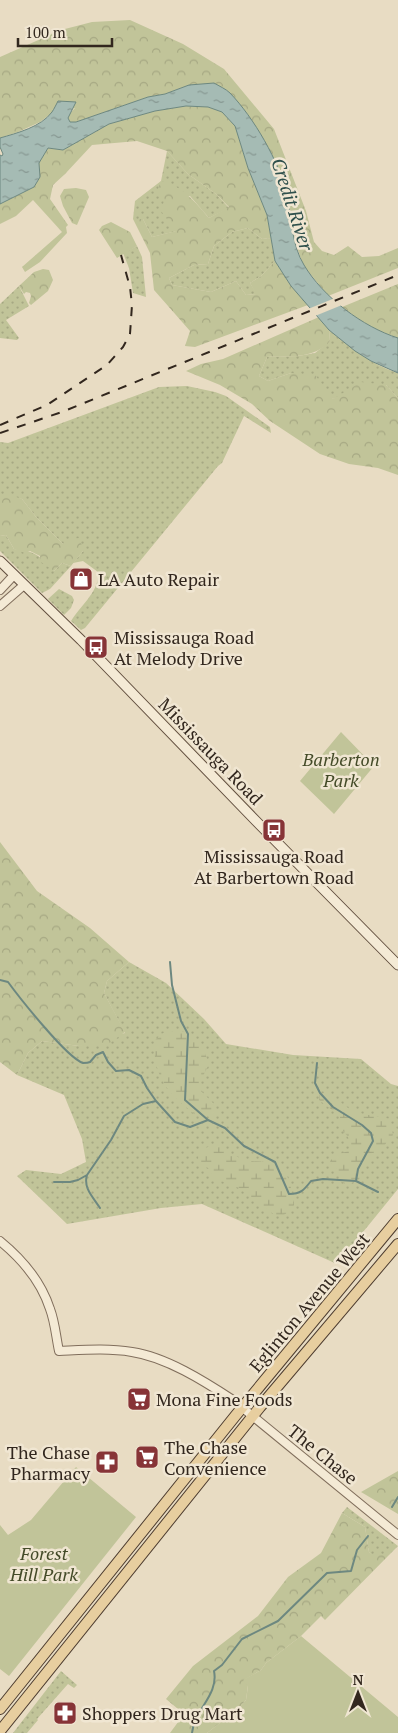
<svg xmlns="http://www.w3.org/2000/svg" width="398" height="1733" font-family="'PT Serif',serif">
<defs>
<pattern id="grass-dots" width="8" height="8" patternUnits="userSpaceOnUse" patternTransform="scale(1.25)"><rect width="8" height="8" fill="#c1c499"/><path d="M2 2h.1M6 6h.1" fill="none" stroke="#a6a883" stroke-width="1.8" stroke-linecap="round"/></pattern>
<pattern id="forest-crowns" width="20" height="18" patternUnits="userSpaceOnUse" patternTransform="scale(1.25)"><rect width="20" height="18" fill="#c1c499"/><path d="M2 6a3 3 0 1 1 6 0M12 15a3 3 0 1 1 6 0" fill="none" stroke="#a6a883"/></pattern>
<pattern id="wetland-marsh" width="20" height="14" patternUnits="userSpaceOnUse" patternTransform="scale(1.25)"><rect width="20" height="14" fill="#c1c499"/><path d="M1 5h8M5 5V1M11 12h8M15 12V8" fill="none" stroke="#a6a883"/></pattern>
<pattern id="water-ripples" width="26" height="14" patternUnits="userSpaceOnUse" patternTransform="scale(1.25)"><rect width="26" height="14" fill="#a5bbb4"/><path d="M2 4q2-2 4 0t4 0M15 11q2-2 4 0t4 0" fill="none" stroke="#879892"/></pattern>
</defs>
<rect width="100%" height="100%" fill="#e8dcc3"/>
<!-- grass -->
<path fill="url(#grass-dots)" d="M167,151L188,174L216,194L229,208L209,218L190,196L164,201L177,231L152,237L143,219H133L135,201L161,181Z
M248,228L262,239L271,238L275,261L261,276L250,283L257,294L246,295L236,281L211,292L172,285L169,278L194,265L208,264L214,246L232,232Z
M137,246L142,257L146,297L133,293L129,268L123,253Z
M19,286L29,306L6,320L19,338L17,340L0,338V304Z
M329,330C350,347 371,365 398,373V398L386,385L333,399L291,373L268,381L259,376L267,357L298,356L315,353L330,341Z
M187,386L215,392L226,396L270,427L271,433L244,416L222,463L218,466L85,628L81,630L71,621C80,606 100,591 98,572L83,561L73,563L83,551L63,544L36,517L22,499L0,496V442L8,443L159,387Z
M6,535L14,549C36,551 40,556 54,571L62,563L71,566L50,589L42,593L0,551V536Z
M59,589L72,596L74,600L71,608L64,615L48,599Z
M129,962L166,983L204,1019L226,1044L293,1055L361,1059L391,1084L398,1086V1189L337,1264L202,1204L161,1208L67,1224L17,1176L26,1170L61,1174L86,1162L82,1139L64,1095L17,1075L28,1053L42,1041L79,1046L125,1033L104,993L107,981Z
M347,1507L398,1546L389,1555L372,1556L369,1552L365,1527L342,1513Z
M61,1671L77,1685L74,1688L68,1684L37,1719L38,1720L27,1733H13Z"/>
<!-- forest -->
<path fill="url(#forest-crowns)" d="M130,20L183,44L224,69L274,129L306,211L314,242L322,251L334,255L348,246L362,257L379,256L398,248V268L328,296L303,265L297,247L286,192L252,122L189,85L165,94L148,97L76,122H70L68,118L69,114L75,108L52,113L40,122L18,132L0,138V57L61,30L92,22Z
M186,106L208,107L222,112L235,126L248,168L267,215L271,238L262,239L248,228L232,232L214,246L208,264L194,265L169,278L172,285L211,292L236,281L246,295L256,294L250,283L261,276L275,261L291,286L308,305L195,347L185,346L190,331L154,290L150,253L133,219H143L152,237L176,231L161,211L164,201L157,192L161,181C182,185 196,203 209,218L229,207L216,194L188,174L167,151L137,141L92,145L65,174L53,185L50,199L68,225L66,227L67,233L40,262L25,272L22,267L62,232L33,200L16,216L0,224V204L34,187L40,177L39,163L48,148L63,150L109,124L155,111Z
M76,188L86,190L89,197L77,225L72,223L63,206L60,196L64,189Z
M111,222L130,232L137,246L117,258L99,230L102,226Z
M43,269L49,270L53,280L48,291L31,305L29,303L31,296L30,293L26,292L24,294L19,286L34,272Z
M398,284V338C378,332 358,320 342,307Z
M319,317L329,330L330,341C315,359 288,356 267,357L259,376L268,381L291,373L315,375L333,399L361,382L386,385L398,398V475L378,468L349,464L320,454L270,421L252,404L220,385L186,371L201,364L223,359Z
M7,494L22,499L36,517L63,544L71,539L80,538L83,551L71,566L62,563L54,571L41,562L40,556L30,551L25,553L14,549L6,535L0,536V496Z
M0,842L37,891L90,928L129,962L107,981L104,993L125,1032L107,1045L79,1046L42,1041L28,1053L17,1075L0,1062Z
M398,1471V1514L361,1492Z
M342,1513L365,1527L369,1552L372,1555H389L325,1620L321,1616L301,1636L266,1663L261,1670L244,1680L248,1685L246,1700L238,1709L207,1733H170L184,1714L166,1699L193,1666L258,1616L288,1577L321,1553Z"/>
<!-- wetland -->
<path fill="url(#wetland-marsh)" d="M179,1030C199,1038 202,1044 209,1064L199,1084L202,1092L214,1104V1114L197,1116C168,1093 154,1080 154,1041L163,1033Z
M326,1092C338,1098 345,1109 359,1113C369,1116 380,1116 390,1119L393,1135C389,1140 384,1146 379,1151C365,1162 363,1162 359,1180L346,1185L340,1180C340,1166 335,1171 330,1161L335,1156L350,1150C353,1136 342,1132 335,1122L340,1119V1116L319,1100V1095Z
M216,1144L221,1145L227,1153L238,1157L244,1161L272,1162L285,1171L290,1183L294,1205L292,1210L282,1216H276L239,1188L214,1178L211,1173V1169L200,1165C194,1152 204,1148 216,1144Z"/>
<!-- green -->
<path fill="#c1c499" d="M341,732L374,766L334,814L300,781Z
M76,1467L136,1517L9,1676L0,1669V1525L8,1535L31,1520Z
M301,1636L398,1717V1733H207L238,1709L246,1700L248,1686L243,1680L261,1670L266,1663Z"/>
<!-- water -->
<path fill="url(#water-ripples)" stroke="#6d8880" d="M214,83C219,86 226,89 230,93C254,118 279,161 287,195C291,217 292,246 304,265C323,297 363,327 398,338V373L371,361L355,351L329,330L291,286L275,261L267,215L248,168L235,126L222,112L208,107L186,106L155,111L109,124L63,150L48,148L39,163L40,177L34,187L0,204V155L2,156L3,154L0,147V138C17,133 41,127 52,112C54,109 56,105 58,101L76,102L68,118L70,122H76L148,97L165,94L189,85Z"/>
<!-- pier -->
<path fill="#e8dcc3" d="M335,298L342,305L315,316L308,309Z"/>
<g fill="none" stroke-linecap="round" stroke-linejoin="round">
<!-- stream -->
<path stroke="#6d8880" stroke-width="2" d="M170,962L172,985L181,1021L188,1034L185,1100L208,1120
M0,980L8,982C19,997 67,1058 83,1063C85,1063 88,1063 90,1062L96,1055L103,1052L108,1062L116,1071L129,1070L141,1076L147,1088L156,1101L175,1122L190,1127L208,1120L225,1128L244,1146L275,1162L289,1194C301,1194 304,1190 311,1181L323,1179L356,1181L378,1192
M317,1063L315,1083L320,1093L333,1107L362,1125L371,1133L373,1141L358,1169L356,1181
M87,1175C83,1188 93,1197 100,1208
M54,1182H70L78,1180L87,1175L111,1140L124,1116L143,1104L156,1101
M392,1507L398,1497
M192,1733C194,1710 219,1695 214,1671L222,1665L242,1639L278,1621L327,1573L351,1571L357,1550L368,1536"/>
<!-- tertiary casing -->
<g stroke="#806e5c" stroke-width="10">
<path id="tertiary" d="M0,590L14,575
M0,606L24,585
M0,1241C22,1259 41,1281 50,1309C55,1322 56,1337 59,1351C83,1350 108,1348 132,1352C166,1357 204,1381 233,1400L398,1535"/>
</g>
<!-- secondary casing -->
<g stroke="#624f3f" stroke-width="11">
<path id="secondary" d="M0,561L81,640L256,821L398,965"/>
</g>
<!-- primary casing -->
<g stroke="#4e3d30" stroke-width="12">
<path id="primary" d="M0,1709L236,1415L398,1219
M0,1731L260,1407L398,1244"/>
</g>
<!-- tertiary -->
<use href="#tertiary" stroke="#f4ead5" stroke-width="8"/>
<!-- secondary -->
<use href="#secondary" stroke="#f4ead5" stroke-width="9"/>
<!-- primary -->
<use href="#primary" stroke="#e7ce9f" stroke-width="10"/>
<!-- rail -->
<path stroke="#32271e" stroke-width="2" stroke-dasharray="9 9" stroke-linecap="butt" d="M0,425L47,405L107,365L123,347L130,334L132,305L130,287L121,255
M0,433L62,412L398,275"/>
</g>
<!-- icons -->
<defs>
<g id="shop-square" transform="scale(1.25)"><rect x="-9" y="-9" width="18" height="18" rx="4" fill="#873437" stroke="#f0e6d2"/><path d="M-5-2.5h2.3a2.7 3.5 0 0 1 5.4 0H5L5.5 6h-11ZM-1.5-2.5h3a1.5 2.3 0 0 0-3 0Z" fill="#fff"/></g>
<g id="bus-square" transform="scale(1.25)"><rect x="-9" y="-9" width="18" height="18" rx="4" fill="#873437" stroke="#f0e6d2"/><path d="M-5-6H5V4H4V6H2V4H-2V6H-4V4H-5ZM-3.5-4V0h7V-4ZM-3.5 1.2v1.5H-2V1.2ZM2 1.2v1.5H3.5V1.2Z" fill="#fff"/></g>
<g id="supermarket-square" transform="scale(1.25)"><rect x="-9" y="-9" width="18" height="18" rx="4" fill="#873437" stroke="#f0e6d2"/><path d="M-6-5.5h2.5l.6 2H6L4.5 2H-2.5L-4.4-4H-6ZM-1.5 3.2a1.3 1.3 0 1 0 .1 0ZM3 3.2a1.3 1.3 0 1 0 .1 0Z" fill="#fff"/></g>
<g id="pharmacy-square" transform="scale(1.25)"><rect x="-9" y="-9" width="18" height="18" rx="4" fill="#873437" stroke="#f0e6d2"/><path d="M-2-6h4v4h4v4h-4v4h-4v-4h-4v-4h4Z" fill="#fff"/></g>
</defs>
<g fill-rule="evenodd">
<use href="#shop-square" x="81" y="579"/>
<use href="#bus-square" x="96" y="647"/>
<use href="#bus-square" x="274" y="830"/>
<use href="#supermarket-square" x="139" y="1399"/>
<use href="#supermarket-square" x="147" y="1457"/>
<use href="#pharmacy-square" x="107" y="1462"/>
<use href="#pharmacy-square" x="65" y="1713"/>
</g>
<g text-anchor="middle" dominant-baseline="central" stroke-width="5" stroke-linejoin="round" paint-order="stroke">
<!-- poi labels -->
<g font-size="18" fill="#32271e" stroke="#f0e6d2" text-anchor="start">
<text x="98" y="579">LA Auto Repair</text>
<text x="114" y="637">Mississauga Road<tspan x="114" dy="21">At Melody Drive</tspan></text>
<text x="274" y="856" text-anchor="middle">Mississauga Road<tspan x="274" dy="21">At Barbertown Road</tspan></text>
<text x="156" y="1399">Mona Fine Foods</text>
<text x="164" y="1447">The Chase<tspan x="164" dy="21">Convenience</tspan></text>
<text x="90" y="1452" text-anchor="end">The Chase<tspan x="90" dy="21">Pharmacy</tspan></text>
<text x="82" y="1713">Shoppers Drug Mart</text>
</g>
<!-- street labels -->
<g font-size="18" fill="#32271e" stroke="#f0e6d2">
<text transform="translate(211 751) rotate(46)">Mississauga Road</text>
<text transform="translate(309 1302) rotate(-50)">Eglinton Avenue West</text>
<text transform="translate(323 1454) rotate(39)">The Chase</text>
</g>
<!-- park labels -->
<g font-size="18" font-style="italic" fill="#444b28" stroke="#f0e6d2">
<text x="341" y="759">Barberton<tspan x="341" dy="21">Park</tspan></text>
<text x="44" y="1553">Forest<tspan x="44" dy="21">Hill Park</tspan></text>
</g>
<!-- water labels -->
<g font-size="19" font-style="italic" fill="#2f504c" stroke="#f0e6d2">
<text transform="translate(293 204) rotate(72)">Credit River</text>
</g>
</g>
<!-- north arrow -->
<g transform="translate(358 1693)" stroke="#f0e6d2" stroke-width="4" paint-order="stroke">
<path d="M0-4L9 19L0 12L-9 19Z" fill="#32271e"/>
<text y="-8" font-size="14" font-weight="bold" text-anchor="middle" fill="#32271e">N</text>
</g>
<!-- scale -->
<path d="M18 38v8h94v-8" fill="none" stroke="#32271e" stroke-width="2.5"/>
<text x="25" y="38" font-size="15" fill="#32271e" stroke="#f0e6d2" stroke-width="4" paint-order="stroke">100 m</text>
</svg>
